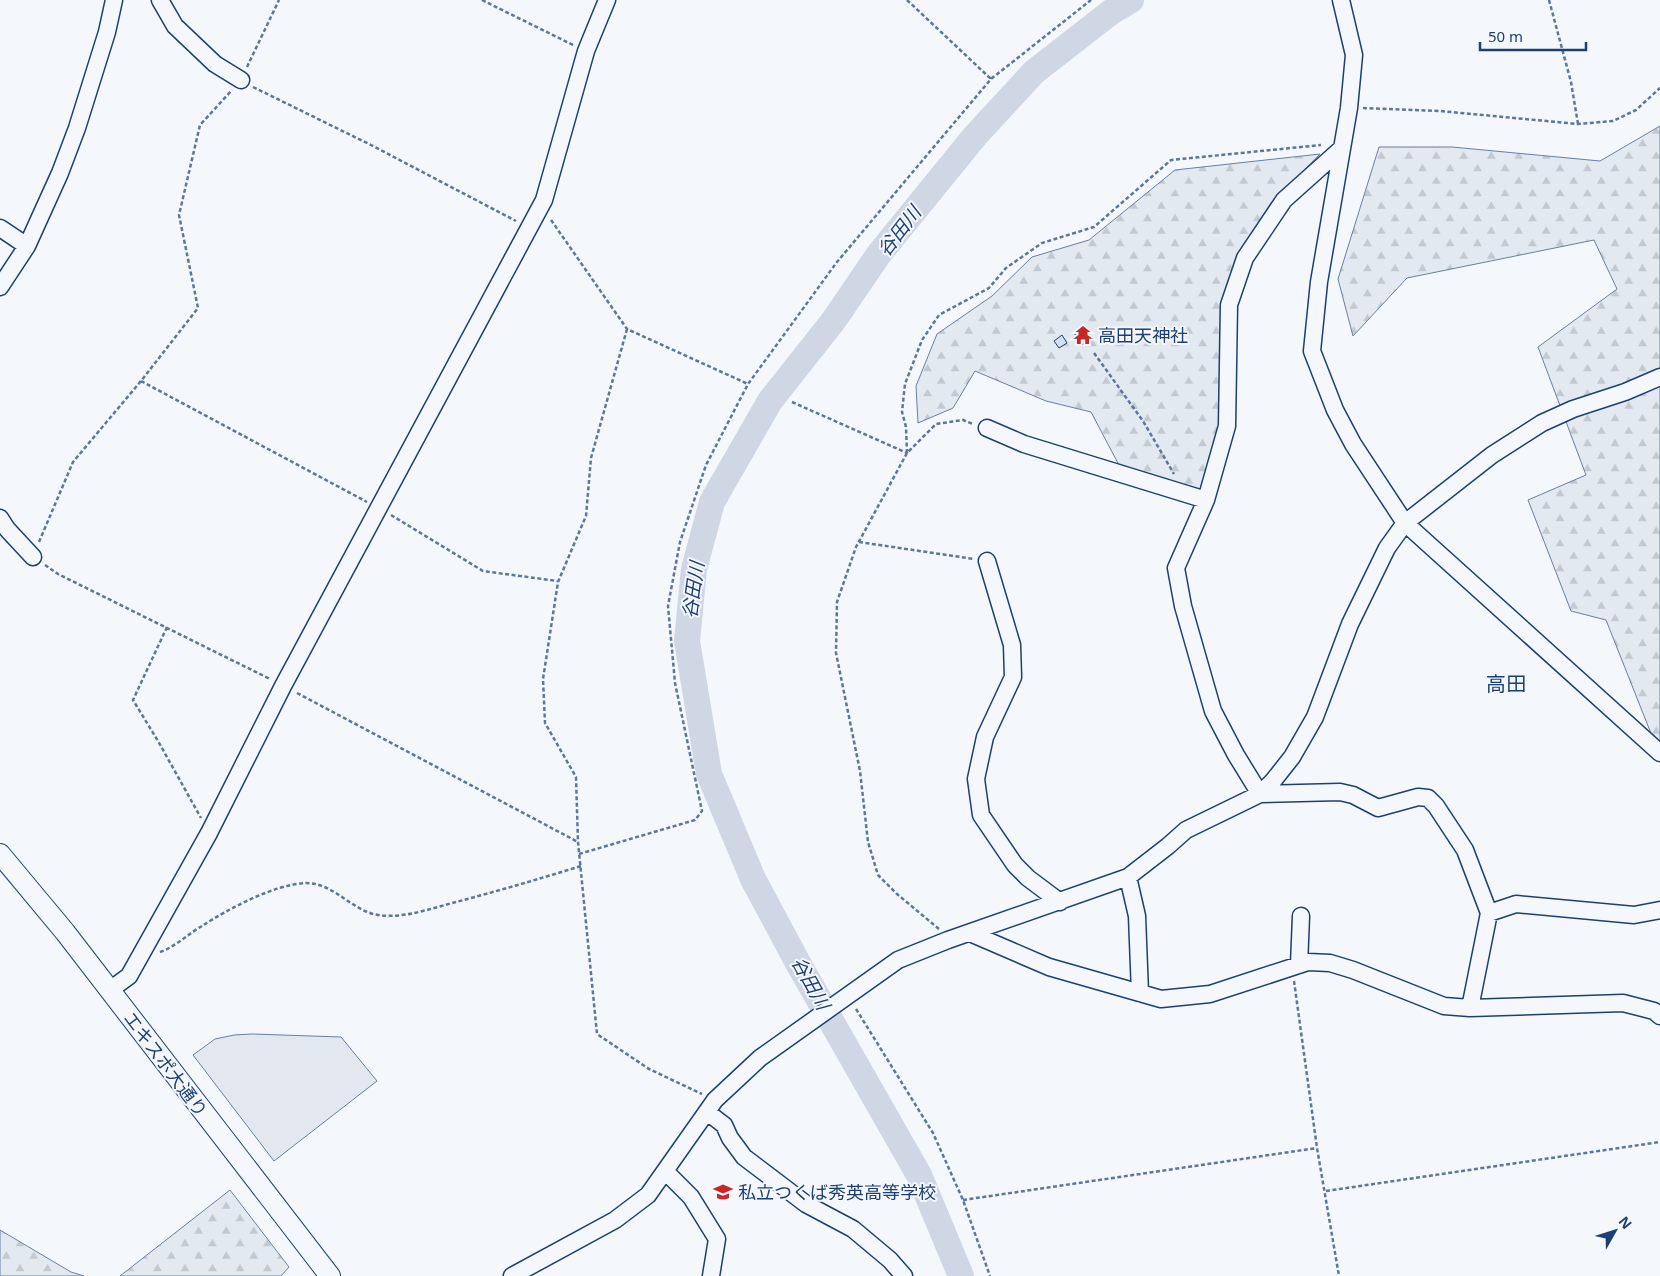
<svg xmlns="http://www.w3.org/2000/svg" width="1660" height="1276" font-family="'Noto Sans','Noto Sans JP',sans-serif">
<defs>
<pattern id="forest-firs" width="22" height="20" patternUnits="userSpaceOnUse" patternTransform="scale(1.25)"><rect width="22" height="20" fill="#e3e9f0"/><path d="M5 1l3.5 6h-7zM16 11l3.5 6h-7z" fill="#c2c9d1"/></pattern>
</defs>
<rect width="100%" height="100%" fill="#f4f7fb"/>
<!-- forest -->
<path fill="url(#forest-firs)" stroke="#687fa3" d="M1660,126V746L1654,741L1606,620L1571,611L1528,500L1586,475L1538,347L1617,289L1594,240L1407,278L1353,336L1338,279L1379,147H1452L1600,161Z
M1320,154L1278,197L1238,257L1222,415L1206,493L1120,467L1091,412L1046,401L975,371L953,408L918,423L916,386L937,334L992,296L1032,257L1089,240L1175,170Z
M230,1190L289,1267L281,1276H120Z
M0,1230L71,1272L84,1276H0Z"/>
<!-- parking -->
<path fill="#e3e8f0" stroke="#687fa3" d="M252,1034L341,1037L377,1081L274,1161L193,1055L215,1039L234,1035Z"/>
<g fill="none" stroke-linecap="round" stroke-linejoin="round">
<!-- river -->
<path stroke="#cfd7e4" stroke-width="26" d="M961,1276L919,1175L798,963L753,879L709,774L687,641L694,569L712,502L770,401L834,320L879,254L975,136L1034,72L1111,12L1131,0"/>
</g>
<!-- building -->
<path fill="#d5e0f0" stroke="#1d3f73" d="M1083,326L1091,338L1082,345L1074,333Z
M1062,335L1067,343L1059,348L1054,341Z"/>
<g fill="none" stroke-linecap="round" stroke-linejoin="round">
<!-- minor casing -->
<g stroke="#1d3f73" stroke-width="19">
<path id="minor" d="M160,0L175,26L215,64L241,80
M1341,0L1354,55L1349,108L1319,282L1312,351L1335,410L1353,444L1405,523L1660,753
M0,228L27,246
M0,287L27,246L60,173L77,128L107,32L114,0
M987,428L1024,444L1206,500
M0,518L7,529L33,557
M987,561L1012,645L1013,677L985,737L976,779L981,815L1015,865L1028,878L1060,902
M1260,794L1236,755L1213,711L1183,606L1176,568L1206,500L1227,426L1229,305L1245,258L1284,200L1341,149
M1260,794L1340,792L1353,795L1378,808L1418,797L1428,798L1436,806L1465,850L1489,913L1470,1008
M1128,877L1137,916L1140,993
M1489,913L1516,904L1634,915L1660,910
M970,933L1049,967L1161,999L1210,994L1308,962L1330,963L1353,970L1444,1006L1470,1008L1623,1003L1654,1011L1660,1016
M1299,965L1301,916
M110,990L129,976L209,833L283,686L544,200L586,51L607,0
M707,1112L724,1125L730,1138L744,1157L806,1204L853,1229L890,1260L904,1276
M665,1171L691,1197L717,1239L711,1276
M512,1276L615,1220L648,1195L715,1100L760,1058L898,960L948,940L1128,877L1168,846L1186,830L1260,794L1273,781L1292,757L1315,717L1350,624L1387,548L1405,523L1492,455L1542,423L1573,409L1625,392L1660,377"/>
</g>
<!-- major casing -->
<g stroke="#1d3f73" stroke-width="22">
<path id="major" d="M0,854L65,932L330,1276"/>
</g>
<!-- path -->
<path stroke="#5e769c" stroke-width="2.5" stroke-dasharray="4 2.5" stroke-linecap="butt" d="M482,0L573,45
M907,0L991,79
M1549,0L1571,82L1578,124
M247,67L279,0
M253,87L371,145L516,221
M1363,108L1440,111L1578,124L1613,121L1636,110L1660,88
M551,220L627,329L748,384
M627,329L591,458L586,516L558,582L543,679L545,723L576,777L578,842L597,1034L649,1069L702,1094
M1094,353L1143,421L1174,474
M141,381L367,502
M792,402L907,453
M907,453L906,427L902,412L905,384L922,340L939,315L989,288L1006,268L1042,243L1094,227L1171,160L1321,145
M391,515L483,571L557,581
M39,542L73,462L141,381L198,308L179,215L200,125L232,90
M859,542L974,559
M45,565L58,574L270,679
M167,627L133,700L158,741L201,818
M297,693L578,842
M579,854L695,820L702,811L675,683L668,606L680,542L706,465L748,384L837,262L991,79L1091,0
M939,929L897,894L878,875L868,842L860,771L836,653L837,602L856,547L907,453L936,424L963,420L973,424
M160,952C175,947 188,934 202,926C228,909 275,884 306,883C334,883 352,911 378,915C404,919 432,908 456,902C498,891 539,879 581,866
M1294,981L1317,1148L1339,1276
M856,1009L933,1133L963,1200L990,1276
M1326,1191L1660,1142
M963,1200L1317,1148"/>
<!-- minor -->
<use href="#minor" stroke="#f4f7fb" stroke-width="16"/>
<!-- major -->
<use href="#major" stroke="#f4f7fb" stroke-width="20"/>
</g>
<!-- icons -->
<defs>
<g id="temple-bare" transform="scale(1.5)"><path d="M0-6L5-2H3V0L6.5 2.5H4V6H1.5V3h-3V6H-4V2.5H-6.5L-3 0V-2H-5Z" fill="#c62828" stroke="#f4f7fb" stroke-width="2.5" paint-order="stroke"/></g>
<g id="school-bare" transform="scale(1.5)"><path d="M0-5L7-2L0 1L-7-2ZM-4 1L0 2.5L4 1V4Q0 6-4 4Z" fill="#c62828" stroke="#f4f7fb" stroke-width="2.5" paint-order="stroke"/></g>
</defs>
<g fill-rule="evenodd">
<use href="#temple-bare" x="1083" y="335"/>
<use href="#school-bare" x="723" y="1192"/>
</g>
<g text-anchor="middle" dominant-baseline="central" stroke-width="4" stroke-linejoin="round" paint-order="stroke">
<!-- poi labels -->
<g font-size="18" fill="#1d3f73" stroke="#f4f7fb" text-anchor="start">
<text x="1098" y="335">高田天神社</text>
<text x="738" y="1192">私立つくば秀英高等学校</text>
</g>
<!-- street labels -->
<g font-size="18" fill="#1d3f73" stroke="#f4f7fb">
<text transform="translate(166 1064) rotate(53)">エキスポ大通り</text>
</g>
<!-- water labels -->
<g font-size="19" font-style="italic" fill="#1d3f73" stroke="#f4f7fb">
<text transform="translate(899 231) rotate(-52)">谷田川</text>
<text transform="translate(693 590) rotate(-82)">谷田川</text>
<text transform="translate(811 983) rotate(61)">谷田川</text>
</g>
<!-- quarter labels -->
<g font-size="20" fill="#1d3f73" stroke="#f4f7fb">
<text x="1506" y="683">高田</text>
</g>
</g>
<!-- north arrow -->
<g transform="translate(1615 1231) rotate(51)" stroke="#f4f7fb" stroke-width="4" paint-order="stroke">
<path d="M0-4L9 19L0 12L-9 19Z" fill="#1d3f73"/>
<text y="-8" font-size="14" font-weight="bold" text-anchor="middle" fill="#1d3f73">N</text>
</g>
<!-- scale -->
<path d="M1480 42v8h106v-8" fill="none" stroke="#1d3f73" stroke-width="2.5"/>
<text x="1488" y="42" font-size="15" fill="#1d3f73" stroke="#f4f7fb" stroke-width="4" paint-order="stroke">50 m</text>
</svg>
